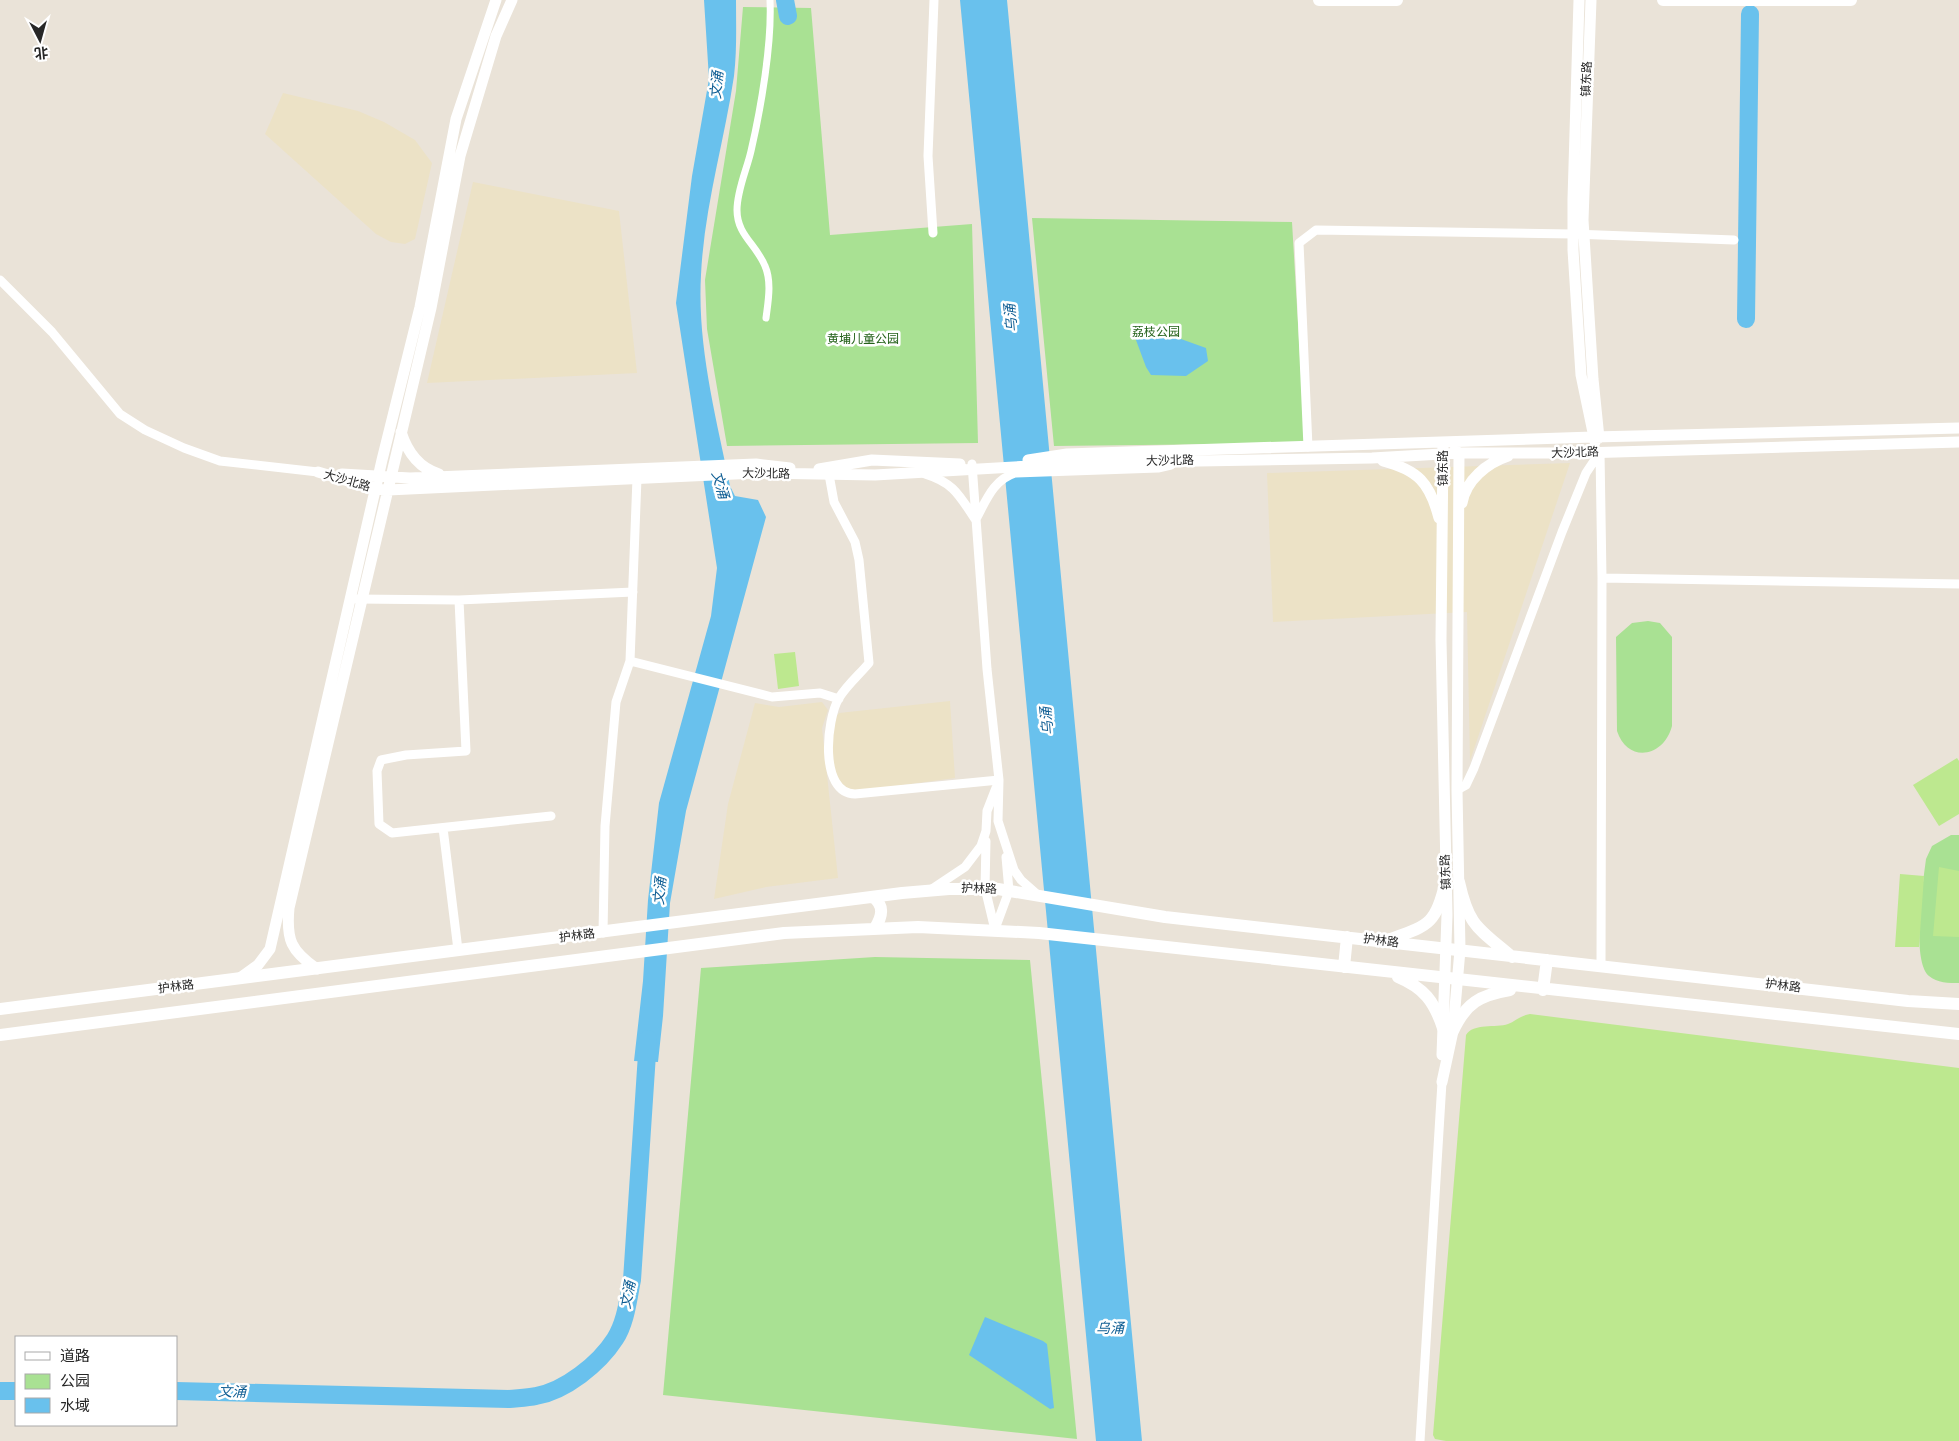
<svg xmlns="http://www.w3.org/2000/svg" width="1959" height="1441" font-family="Signika,'Noto Sans SC',sans-serif">
<rect width="100%" height="100%" fill="#eae3d8"/>
<!-- education -->
<path fill="#ece2c6" d="M283,93L358,111L384,122L415,140L432,163L415,239L405,244L391,242L376,234L265,134Z
M473,182L619,211L637,373L427,383Z
M1570,463L1470,761L1467,612L1273,622L1267,473Z
M950,701L955,778L859,791L843,789L834,773L830,738L833,720L839,713Z
M822,702L828,710L822,728L838,878L766,887L714,899L728,804L755,703L779,707Z"/>
<!-- green -->
<path fill="#a9e193" d="M743,7L811,8L830,235L972,224L978,443L727,446L707,329L705,280L736,91Z
M1032,218L1292,222L1305,443L1054,446Z
M1648,621L1660,623L1672,637V726C1664,757 1628,764 1617,731L1616,637L1632,623Z
M1951,835H1959V983C1949,983 1937,983 1929,976C1911,961 1923,883 1926,859L1932,846Z
M875,957L1030,960L1077,1439L663,1395L701,968Z"/>
<!-- pitch -->
<path fill="#bde88f" d="M795,652L799,686L778,689L774,654Z
M1957,758L1959,761V814L1939,826L1913,785Z
M1939,867L1959,871V937L1933,936Z
M1900,874L1924,876L1919,947H1895Z
M1530,1014L1959,1068V1441H1446L1435,1439L1433,1435L1466,1035C1473,1023 1496,1028 1508,1024C1516,1021 1519,1016 1530,1014Z"/>
<!-- water -->
<path fill="#69c1ed" d="M704,0H736C736,25 737,51 734,76C724,143 704,208 701,275C697,346 716,417 730,486L735,496L758,500L766,517L686,811L670,903L663,1016L658,1062L634,1061L643,981L648,900L659,803L711,616L717,568L676,303L692,176L709,79Z
M960,0H1007L1142,1441H1096Z
M1142,325L1206,348L1208,361L1186,376L1151,375L1146,367L1133,332Z
M985,1317L1043,1341L1047,1344L1054,1408L1050,1409L969,1355Z"/>
<g fill="none" stroke-linecap="round" stroke-linejoin="round">
<!-- river -->
<path stroke="#69c1ed" stroke-width="18" d="M785,0L788,16
M1746,319L1750,14
M0,1391H16
M176,1391L509,1399C518,1398 527,1398 536,1396C565,1391 599,1364 615,1339C626,1322 628,1299 632,1280L648,1039"/>
<!-- pedestrian -->
<path stroke="#fff" stroke-width="7" d="M766,318C768,302 772,282 765,266C756,244 737,235 737,210C737,190 747,169 751,151C761,108 772,44 770,0"/>
<!-- minor -->
<path stroke="#fff" stroke-width="9" d="M933,233L928,156L934,0
M0,280L52,332L120,414L145,430L184,448L220,461L318,472
M1308,447L1299,243L1316,230L1573,234L1734,240
M1600,452L1602,578L1601,966
M972,464L987,669L999,780L998,821L1014,870L1021,880L1038,895
M828,469L834,502L855,542L859,560L869,663C860,674 847,685 839,698C826,720 819,793 855,794L999,780
M925,474C954,483 959,495 975,519
M976,519C986,501 993,480 1015,473L1158,468L1171,465
M1602,578L1959,584
M356,599L459,600L633,592
M459,600L466,751L406,755L381,760L377,771L379,824L392,833L551,816
M630,661L772,697L820,693L839,699
M1457,790L1466,785L1474,768L1562,532L1586,473L1600,452
M443,828L458,950
M986,841L985,888L995,930
M932,889L965,867L981,846L986,831L987,811L996,788
M995,929L1009,891L1006,857
M603,933L605,826L616,702L630,661L637,478
M1420,1441L1442,1082"/>
<!-- tertiary -->
<path stroke="#fff" stroke-width="11" d="M1579,0L1573,199V250L1581,375L1595,442
M1591,0L1583,220L1593,379L1599,438
M401,432C407,451 419,468 439,474
M1028,460L1067,454L1593,437L1959,428
M1383,461C1418,470 1430,483 1439,518
M819,469L872,460L960,464
M318,472L375,489L388,490L756,473L875,475L1081,463L1372,458L1459,453H1582L1959,442
M342,474L410,478L756,464L790,468
M1462,503C1466,480 1487,463 1508,456
M317,969C291,951 286,940 289,908L431,308L460,156L496,36L512,0
M240,978L258,965L270,949L382,460L420,307L456,119L496,0
M1442,1055L1447,915L1441,640L1443,447
M1442,1082L1453,1031L1460,950L1457,790L1459,453L1455,450"/>
<!-- secondary -->
<path stroke="#fff" stroke-width="12" d="M1319,0H1397
M1663,0H1851
M1459,882C1469,927 1478,928 1512,957
M873,897C885,906 882,917 875,928
M1388,940C1430,925 1435,925 1446,881
M1344,967L1347,937
M1398,977C1424,988 1434,1001 1443,1028
M1543,990L1547,960
M0,1009L902,893L949,889H998L1165,917L1908,1001L1959,1004
M1453,1031C1466,1003 1480,995 1510,990
M0,1035L784,933L918,927L1039,933L1959,1034"/>
</g>
<g text-anchor="middle" dominant-baseline="central" stroke-width="5" stroke-linejoin="round" paint-order="stroke">
<!-- street labels -->
<g font-size="12" fill="#272727" stroke="#fff">
<text transform="translate(1587 79) rotate(-88)">镇东路</text>
<text transform="translate(1575 453) rotate(-2)">大沙北路</text>
<text transform="translate(1170 461) rotate(-1)">大沙北路</text>
<text transform="translate(1443 468) rotate(-90)">镇东路</text>
<text transform="translate(766 474) rotate(1)">大沙北路</text>
<text transform="translate(347 481) rotate(16)">大沙北路</text>
<text transform="translate(1446 872) rotate(-92)">镇东路</text>
<text transform="translate(979 889) rotate(2)">护林路</text>
<text transform="translate(577 936) rotate(-7)">护林路</text>
<text transform="translate(1381 941) rotate(7)">护林路</text>
<text transform="translate(1783 986) rotate(7)">护林路</text>
<text transform="translate(176 987) rotate(-7)">护林路</text>
</g>
<!-- park labels -->
<g font-size="12" fill="#236119" stroke="#fff">
<text x="1156" y="332">荔枝公园</text>
<text x="863" y="339">黄埔儿童公园</text>
</g>
<!-- water labels -->
<g font-size="14" font-style="italic" fill="#0e5d93" stroke="#fff">
<text transform="translate(717 85) rotate(-85)">文涌</text>
<text transform="translate(1011 318) rotate(-95)">乌涌</text>
<text transform="translate(720 485) rotate(74)">文涌</text>
<text transform="translate(1047 721) rotate(-95)">乌涌</text>
<text transform="translate(660 891) rotate(-85)">文涌</text>
<text transform="translate(628 1295) rotate(-79)">文涌</text>
<text x="1110" y="1328">乌涌</text>
<text transform="translate(232 1392) rotate(1)">文涌</text>
</g>
</g>
<!-- legend -->
<rect x="15" y="1336" width="162" height="90" fill="#ffffff" stroke="#a9a9a9"/>
<rect x="25" y="1352" width="25" height="8" fill="#ffffff" stroke="#a9a9a9"/>
<text x="60" y="1361" font-size="15" fill="#272727">道路</text>
<rect x="25" y="1374" width="25" height="15" fill="#a9e193" stroke="#a9a9a9"/>
<text x="60" y="1386" font-size="15" fill="#272727">公园</text>
<rect x="25" y="1398" width="25" height="15" fill="#69c1ed" stroke="#a9a9a9"/>
<text x="60" y="1411" font-size="15" fill="#272727">水域</text>
<!-- north arrow -->
<g transform="translate(40 40) rotate(174)" stroke="#ffffff" stroke-width="4" paint-order="stroke">
<path d="M0-4L9 19L0 12L-9 19Z" fill="#272727"/>
<text y="-8" font-size="14" font-weight="bold" text-anchor="middle" fill="#272727">北</text>
</g>
</svg>
